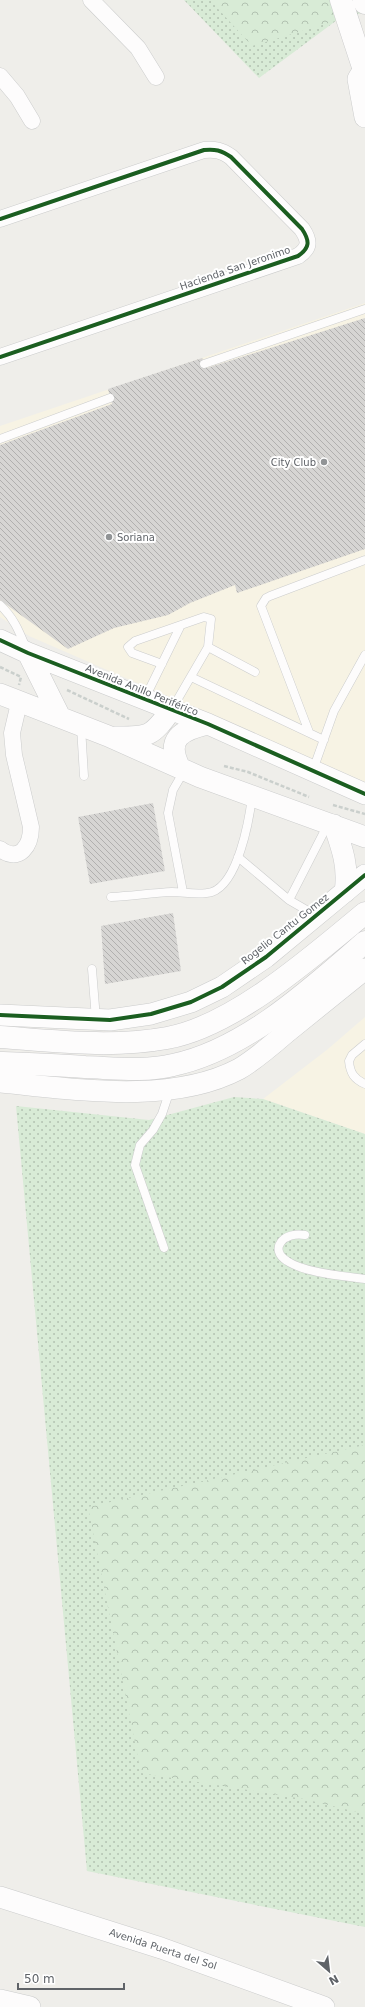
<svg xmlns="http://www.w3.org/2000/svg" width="365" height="2007" font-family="'DejaVu Sans',sans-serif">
<defs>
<pattern id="grass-dots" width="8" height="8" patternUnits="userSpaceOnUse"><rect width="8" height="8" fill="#d8ebd6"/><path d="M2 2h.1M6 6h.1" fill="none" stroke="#b2c2b1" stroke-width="1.8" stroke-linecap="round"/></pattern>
<pattern id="park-crowns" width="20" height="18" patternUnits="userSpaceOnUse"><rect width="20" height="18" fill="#d8ebd6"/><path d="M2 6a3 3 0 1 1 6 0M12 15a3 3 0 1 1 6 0" fill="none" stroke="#b2c2b1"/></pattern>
<pattern id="building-back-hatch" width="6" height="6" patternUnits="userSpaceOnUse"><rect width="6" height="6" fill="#d6d5d3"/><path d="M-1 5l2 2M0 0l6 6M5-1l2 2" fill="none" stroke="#b1b0af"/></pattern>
</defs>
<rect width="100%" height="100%" fill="#efeeea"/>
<!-- commercial -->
<path fill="#f7f3e4" d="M365,303V782L29,636L0,617V426Z
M365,1017V1134L263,1099L328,1049Z"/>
<!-- grass -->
<path fill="url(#grass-dots)" d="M184,0H364L259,78Z
M234,1097L263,1099L365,1134V1927L87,1871L16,1106L149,1120Z"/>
<!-- park -->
<path fill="url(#park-crowns)" d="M210,0H365V12L252,46Z
M365,1445V1814L304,1799L141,1773L88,1507Z"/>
<!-- building -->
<path fill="url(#building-back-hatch)" d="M365,318V549L237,593L235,585L190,603L168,615L114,628L68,649L0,600V445L112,404L108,389L202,358L207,368Z
M153,803L165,871L90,884L78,817Z
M173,913L181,971L105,984L101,926Z"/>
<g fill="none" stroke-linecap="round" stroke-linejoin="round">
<!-- service casing -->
<g stroke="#cbcccc" stroke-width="9">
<path id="service" d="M204,364L365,309
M0,439L110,398
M0,605C14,618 19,631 26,648
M208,647L255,672
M162,664L132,653L128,647L135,641L204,617L211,619L208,647L172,709
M191,677L324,740
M145,698L180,627
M81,727L84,776
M309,732L261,606L266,598L270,596L365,560
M313,770L334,711L365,655
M238,857L289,900L315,915
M183,892L168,813L173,790L184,771
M111,897C131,896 152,893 172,892C184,892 200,896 212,892C238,883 249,821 252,797
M289,900L328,824
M92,969L96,1019
M365,1044L352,1055L349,1061C350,1073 354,1079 365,1084
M305,1235C284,1231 268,1249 287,1261C305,1273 344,1276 365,1279
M164,1248L135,1165L140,1145L153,1130L162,1114L170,1090"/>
</g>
<!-- minor casing -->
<g stroke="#cbcccc" stroke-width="17">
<path id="minor" d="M91,0L138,48L156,77
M0,76L17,96L32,121
M0,219L204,150C215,149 221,150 231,157L302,229C310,241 310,248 298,256L0,357
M0,849C20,864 31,845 31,827L14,755L12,733L19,703"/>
</g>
<!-- tertiary casing -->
<g stroke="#cbcccc" stroke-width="22">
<path id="tertiary" d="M364,69L358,79L365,117
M0,640L28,653L208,724L365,794
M28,653L60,717
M0,694L108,736L200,777L365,837
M115,737C148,737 151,738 171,710
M180,768C165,739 181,730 208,724
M334,825C342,848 349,867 345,892
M0,1015L110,1020L151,1014L191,1002L222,987L266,957L365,875
M0,1082C74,1089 171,1105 239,1069C256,1059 272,1045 287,1032C313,1011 339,990 365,969
M0,1897L161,1948L324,2007
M0,2000L30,2007"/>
</g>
<!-- secondary casing -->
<g stroke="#cacacb" stroke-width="23">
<path id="secondary" d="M341,0L365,73
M364,0L365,3
M0,1037C55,1041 112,1048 167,1038C234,1026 313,956 365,913
M0,1063C28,1064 57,1065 85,1067C114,1068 145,1072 173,1065C245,1050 311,989 365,942"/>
</g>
<!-- path -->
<path stroke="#cacfcc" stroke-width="2.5" stroke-dasharray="4 2" stroke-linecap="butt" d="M0,667L21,677L19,685
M67,690L129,719
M224,766L248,772L309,797
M333,805L365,814"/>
<!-- service -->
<use href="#service" stroke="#fdfcfc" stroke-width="8"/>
<!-- minor -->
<use href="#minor" stroke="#fdfcfc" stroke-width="16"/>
<!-- tertiary -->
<use href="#tertiary" stroke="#fdfcfc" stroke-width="21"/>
<!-- secondary -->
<use href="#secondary" stroke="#fdfcfc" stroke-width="22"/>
<!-- cycleway casing -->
<g stroke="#fff" stroke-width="6">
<path id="cycleway" d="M0,219L204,150C215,149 221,150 231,157L302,229C310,241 310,248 298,256L0,357
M0,640L28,653L208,724L365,794
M0,1015L110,1020L151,1014L191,1002L222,987L266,957L365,875"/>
</g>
<!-- cycleway -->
<use href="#cycleway" stroke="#1b5e20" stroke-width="4"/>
</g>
<!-- markers -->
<g fill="#919496" stroke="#fff" stroke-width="1.5">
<circle cx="324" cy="462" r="4"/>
<circle cx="109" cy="537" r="4"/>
</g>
<g text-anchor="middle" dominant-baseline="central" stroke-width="4" stroke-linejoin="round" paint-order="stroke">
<!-- street labels -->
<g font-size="10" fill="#5f6368" stroke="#fff">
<text transform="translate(235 268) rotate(-19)">Hacienda San Jeronimo</text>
<text transform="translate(142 690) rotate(22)">Avenida Anillo Periférico</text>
<text transform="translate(285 929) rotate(-38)">Rogelio Cantu Gomez</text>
<text transform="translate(163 1949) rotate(18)">Avenida Puerta del Sol</text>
</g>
<!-- poi labels -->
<g font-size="10" fill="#5f6368" stroke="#fff" text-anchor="end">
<text x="316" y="462">City Club</text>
<text x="117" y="537" text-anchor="start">Soriana</text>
</g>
</g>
<!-- north arrow -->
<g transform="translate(329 1971) rotate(152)" stroke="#ffffff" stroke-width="3" paint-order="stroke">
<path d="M0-3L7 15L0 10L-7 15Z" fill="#5f6368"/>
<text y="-6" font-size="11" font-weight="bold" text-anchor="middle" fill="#5f6368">N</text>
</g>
<!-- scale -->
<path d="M18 1983v6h106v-6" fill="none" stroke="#5f6368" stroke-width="2"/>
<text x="24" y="1983" font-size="12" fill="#5f6368" stroke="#ffffff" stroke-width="3" paint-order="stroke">50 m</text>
</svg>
